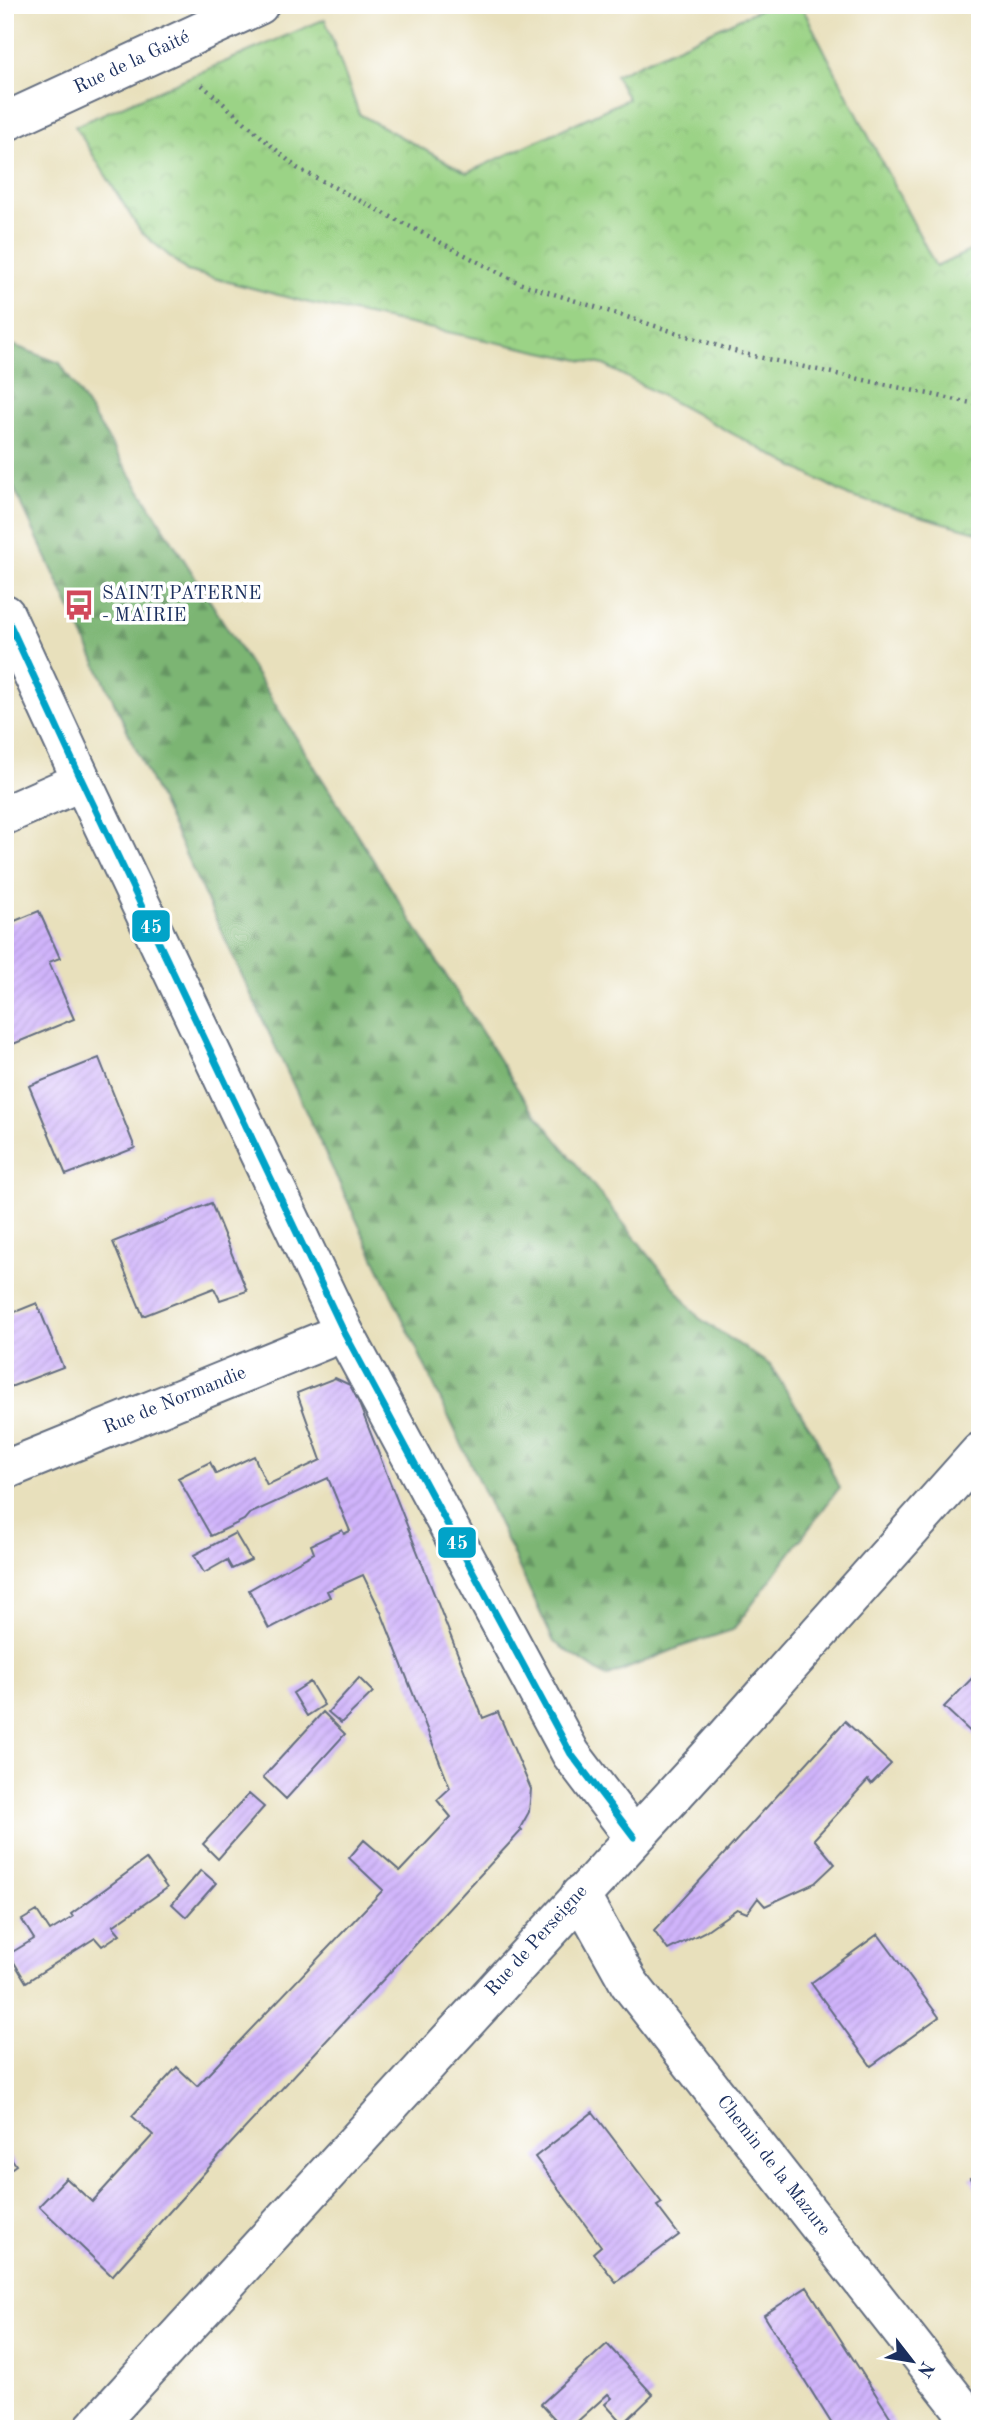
<svg xmlns="http://www.w3.org/2000/svg" width="985" height="2434" font-family="'Old Standard TT',serif">
<defs>
<pattern id="forest-firs" width="22" height="20" patternUnits="userSpaceOnUse" patternTransform="scale(1.75)"><rect width="22" height="20" fill="#7cb573"/><path d="M5 1l3.5 6h-7zM16 11l3.5 6h-7z" fill="#659462"/></pattern>
<pattern id="park-crowns" width="20" height="18" patternUnits="userSpaceOnUse" patternTransform="scale(1.75)"><rect width="20" height="18" fill="#9bd386"/><path d="M2 6a3 3 0 1 1 6 0M12 15a3 3 0 1 1 6 0" fill="none" stroke="#85b576"/></pattern>
<pattern id="building-hatch" width="6" height="6" patternUnits="userSpaceOnUse" patternTransform="scale(1.75)"><rect width="6" height="6" fill="#d0b4fb"/><path d="M-1 1l2-2M0 6l6-6M5 7l2-2" fill="none" stroke="#b29bda"/></pattern>
</defs>
<rect width="100%" height="100%" fill="#fff"/>
<filter id="ink" filterUnits="userSpaceOnUse"><feTurbulence type="fractalNoise" baseFrequency=".0143" numOctaves="2"/><feDisplacementMap in="SourceGraphic" scale="14" xChannelSelector="R" yChannelSelector="G"/><feConvolveMatrix kernelMatrix="1 2 1 2 8 2 1 2 1" color-interpolation-filters="sRGB"/></filter>
<filter id="wash" filterUnits="userSpaceOnUse"><feTurbulence type="fractalNoise" baseFrequency=".00686" numOctaves="4" result="noise"/><feDisplacementMap in="SourceGraphic" scale="28" xChannelSelector="R" yChannelSelector="G"/><feGaussianBlur stdDeviation="1.57" result="paint"/><feColorMatrix in="noise" values="0 0 0 0 0 0 0 0 0 0 0 0 0 0 0 0 0 1.4 0 .05"/><feComposite in="paint" operator="in"/></filter>
<g filter="url(#wash)">
<rect width="100%" height="100%" fill="#e8e0bc"/>
<!-- forest -->
<path fill="url(#forest-firs)" stroke="#4c7268" stroke-width="2" d="M5,342L60,363L522,1096L699,1318L770,1365L816,1437L839,1488L733,1630L683,1646L606,1677L554,1642L5,469Z"/>
<!-- park -->
<path fill="url(#park-crowns)" stroke="#5b8172" stroke-width="2" d="M769,5H801L936,267L980,246V533L849,496L604,365L305,302L187,271L141,232L75,126L325,19L359,114L467,173L628,99L615,75Z"/>
<g id="blocks">
<!-- building -->
<path fill="url(#building-hatch)" d="M39,911L60,958L49,962L74,1019L6,1047L5,925Z
M99,1058L135,1148L66,1175L29,1086Z
M211,1203L247,1291L220,1300L214,1288L143,1316L113,1242Z
M37,1303L63,1367L5,1389V1316Z
M335,1378L352,1386L483,1718L498,1712L531,1789L529,1812L520,1828L522,1830L223,2152L112,2276L39,2206L66,2178L92,2202L153,2135L132,2116L177,2067L197,2086L383,1890L349,1858L364,1840L400,1871L451,1817L437,1800L450,1788L381,1612L363,1575L327,1591L330,1597L269,1629L249,1590L314,1553L311,1545L342,1530L344,1534L350,1531L328,1478L249,1514L244,1520L211,1536L178,1478L210,1462L216,1474L254,1456L267,1485L321,1460L297,1393Z
M235,1533L251,1560L232,1569L227,1560L204,1573L194,1555Z
M980,1670V1741L944,1707Z
M359,1678L373,1692L341,1723L328,1712Z
M310,1682L324,1705L307,1716L293,1693Z
M323,1712L345,1734L286,1799L263,1777Z
M845,1721L891,1764L871,1784L868,1780L814,1839L835,1864L815,1883L765,1906L758,1898L747,1913L737,1909L704,1932L668,1950L654,1931Z
M249,1794L264,1807L218,1859L203,1844Z
M146,1859L167,1888L113,1926L120,1934L102,1946L95,1938L26,1982L9,1954L34,1939L22,1920L37,1911L50,1931L73,1917L71,1914Z
M201,1870L216,1883L186,1917L172,1904Z
M878,1934L939,2017L871,2066L811,1983Z
M593,2112L662,2203L657,2206L679,2235L616,2282L593,2253L601,2246L535,2157Z
M5,2149L16,2165L5,2173Z
M980,2174V2198L970,2178Z
M807,2287L898,2429H835L764,2315Z
M607,2344L653,2395L623,2424L605,2404L612,2398L608,2394L569,2429H564L541,2404Z"/>
</g>
</g>
<g filter="url(#ink)">
<use href="#blocks" fill-opacity="0" stroke="#636d7f" stroke-width="2"/>
<g fill="none" stroke-linecap="round" stroke-linejoin="round">
<!-- minor casing -->
<g stroke="#636d7f" stroke-width="42">
<path id="minor" d="M5,122L259,5
M5,614L82,781L344,1332L571,1754L634,1837
M5,815L82,781
M5,1470L344,1332
M580,1895L629,1983L978,2429"/>
</g>
<!-- primary casing -->
<g stroke="#636d7f" stroke-width="42">
<path id="primary" d="M93,2429L702,1764L980,1452"/>
</g>
<!-- path -->
<path stroke="#636d7f" stroke-width="4.5" stroke-dasharray="2 5" stroke-linecap="butt" d="M202,85L297,168L519,283L744,354L980,405"/>
<!-- minor -->
<use href="#minor" stroke="#fff" stroke-width="38"/>
<!-- primary -->
<use href="#primary" stroke="#fff" stroke-width="38"/>
<!-- bus-1 casing -->
<g stroke="#fff" stroke-width="12">
<path id="bus-1" d="M5,614L82,781L344,1332L571,1754L634,1837"/>
</g>
<!-- bus-1 -->
<use href="#bus-1" stroke="#01a3c8" stroke-width="7"/>
</g>
</g>
<!-- icons -->
<defs>
<g id="bus-bare" transform="scale(2.415)"><path d="M-5-6H5V4H4V6H2V4H-2V6H-4V4H-5ZM-3.5-4V0h7V-4ZM-3.5 1.2v1.5H-2V1.2ZM2 1.2v1.5H3.5V1.2Z" fill="#d1495b" stroke="#fff" stroke-width="2.5" paint-order="stroke"/></g>
</defs>
<g fill-rule="evenodd">
<use href="#bus-bare" x="79" y="605"/>
</g>
<g text-anchor="middle" dominant-baseline="central" stroke-width="7" stroke-linejoin="round" paint-order="stroke">
<!-- street labels -->
<g font-size="19" fill="#1b2f5e" stroke="#fff">
<text transform="translate(132 63) rotate(-25)">Rue de la Gaité</text>
<text transform="translate(175 1401) rotate(-22)">Rue de Normandie</text>
<text transform="translate(537 1941) rotate(-48)">Rue de Perseigne</text>
<text transform="translate(773 2166) rotate(52)">Chemin de la Mazure</text>
</g>
<!-- poi labels -->
<g font-size="19" fill="#1b2f5e" stroke="#fff" text-anchor="start">
<text x="102" y="594">SAINT PATERNE<tspan x="102" dy="22">- MAIRIE</tspan></text>
</g>
</g>
<g stroke="#fff" stroke-width="2.5">
<rect x="131" y="909" width="40" height="34" rx="7" fill="#01a3c8"/>
<rect x="437" y="1526" width="40" height="33" rx="7" fill="#01a3c8"/>
</g>
<g font-size="19" text-anchor="middle" font-weight="bold" fill="#fff">
<text x="151" y="933">45</text>
<text x="457" y="1549">45</text>
</g>
<!-- margin -->
<rect width="985" height="2434" fill="none" stroke="#fff" stroke-width="28"/>
<!-- north arrow -->
<g transform="translate(912 2361) rotate(121)" stroke="#ffffff" stroke-width="5" paint-order="stroke">
<path d="M0-5L12 26L0 18L-12 26Z" fill="#1b2f5e"/>
<text y="-10" font-size="19" font-weight="bold" text-anchor="middle" fill="#1b2f5e">N</text>
</g>
</svg>
